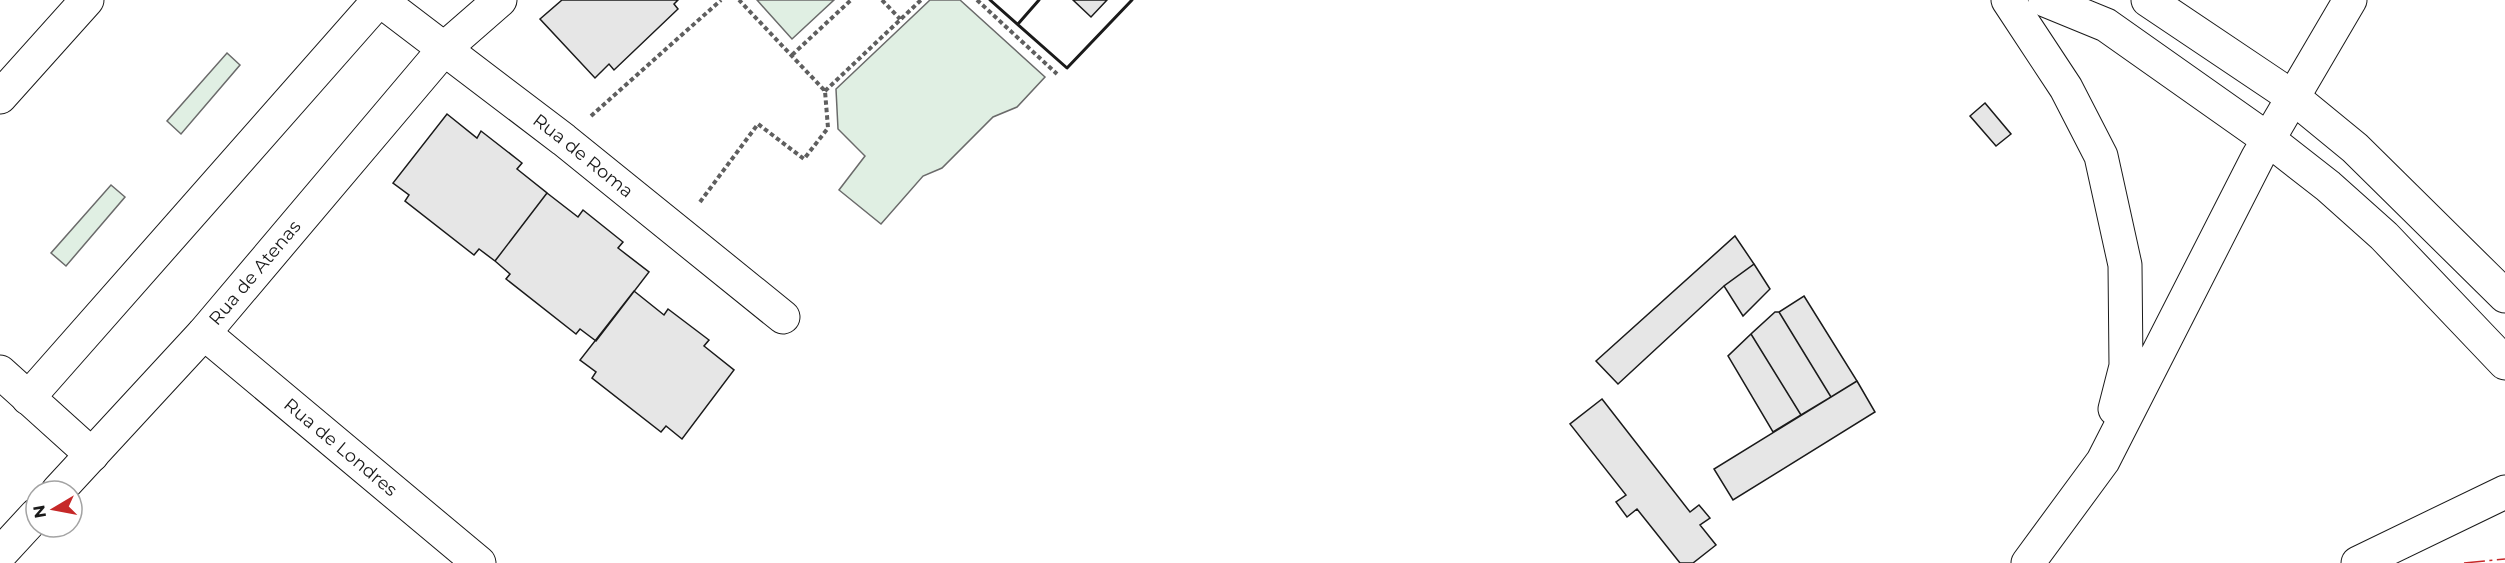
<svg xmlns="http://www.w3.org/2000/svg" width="2505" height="563" font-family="Montserrat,sans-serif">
<rect width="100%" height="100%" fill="#fff"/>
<!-- green -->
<path fill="#e0efe3" stroke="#6a6a6a" stroke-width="1.5" d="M757,0H834L792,39Z
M930,0H960L1045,77L1017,107L993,117L942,168L923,176L881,224L839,190L865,156L838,129L836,89Z
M227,53L240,65L181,134L167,121Z
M111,185L125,197L66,266L51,253Z"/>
<!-- building -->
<path fill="#e6e6e6" stroke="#1a1a1a" stroke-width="1.5" d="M562,0H678L674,4L678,9L614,70L609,64L595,78L540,19Z
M1073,0H1107L1091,17Z
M1985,103L2011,134L1996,146L1970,116Z
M447,114L477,138L481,131L522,163L517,169L547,193L495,261L479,249L474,255L405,201L409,195L393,183Z
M547,193L578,217L583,210L623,242L618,248L649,272L596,341L580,329L576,334L506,279L510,274L495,261Z
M1735,236L1754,264L1724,286L1618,384L1596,361Z
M1754,264L1770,289L1743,316L1724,286Z
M634,291L664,315L668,309L709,340L704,346L734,370L682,439L666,426L661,432L592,378L596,372L580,360Z
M1804,296L1857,381L1831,397L1779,312Z
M1775,312H1779L1831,397L1801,415L1751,334Z
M1751,334L1801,415L1773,432L1728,356Z
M1857,381L1875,412L1733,500L1714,469Z
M1602,399L1690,512L1699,505L1710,518L1700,525L1716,545L1693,563H1680L1637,509L1627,517L1616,502L1626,495L1570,424Z"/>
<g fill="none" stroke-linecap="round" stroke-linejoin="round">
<!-- street casing -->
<g stroke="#1a1a1a" stroke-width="35">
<g id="street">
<path id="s1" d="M380,0L564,140L783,317"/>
<path id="s2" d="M204,333L479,563"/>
<path d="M0,372L92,455"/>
<path d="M28,398L379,0"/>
<path id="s3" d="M58,491L204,333L445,48L500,0"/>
<path d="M0,554L36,515"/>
</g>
</g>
<!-- secondary casing -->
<g stroke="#1a1a1a" stroke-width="35">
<path id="secondary" d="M0,97L87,0"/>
</g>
<!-- primary casing -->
<g stroke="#1a1a1a" stroke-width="35">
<path id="primary" d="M2045,0L2106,25L2269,140L2328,186L2384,236L2505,363
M2148,0L2294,98L2355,148L2505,296"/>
</g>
<!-- highway casing -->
<g stroke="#1a1a1a" stroke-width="35">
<path id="highway" d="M2008,0L2066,88L2101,156L2125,265L2126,366L2115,409
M2028,563L2103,461L2258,157L2350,0
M2358,563L2505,492"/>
</g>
<!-- path -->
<path stroke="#5f5f5f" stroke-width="4" stroke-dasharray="4.5 3" stroke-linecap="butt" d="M882,0L900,19
M977,0L1057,74
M792,55L851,0
M825,91L921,0
M591,116L721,0
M700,202L758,124L804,159L828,128L825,91L739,0"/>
<!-- street -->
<use href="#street" stroke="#fff" stroke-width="33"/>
<!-- secondary -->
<use href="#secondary" stroke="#fff" stroke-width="33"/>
<!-- primary -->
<use href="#primary" stroke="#fff" stroke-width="33"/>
<!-- highway -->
<use href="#highway" stroke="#fff" stroke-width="33"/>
<!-- wall -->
<path stroke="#1a1a1a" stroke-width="3" d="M990,0L1067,68L1132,0
M1018,24L1039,0"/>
<!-- power -->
<path stroke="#c62828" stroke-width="1.5" stroke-dasharray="21 4.5 3 4.5" stroke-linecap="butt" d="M2464,563L2505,559"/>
</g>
<g text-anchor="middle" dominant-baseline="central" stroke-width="4.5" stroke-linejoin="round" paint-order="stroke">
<!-- street labels -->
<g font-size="18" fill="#1a1a1a" stroke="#fff">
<text stroke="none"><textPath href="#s1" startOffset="256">Rua de Roma</textPath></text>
<text stroke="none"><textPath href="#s3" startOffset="294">Rua de Atenas</textPath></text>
<text stroke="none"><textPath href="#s2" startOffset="178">Rua de Londres</textPath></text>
</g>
</g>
<!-- north arrow -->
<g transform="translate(54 509) rotate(260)"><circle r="28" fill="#ffffff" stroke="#a3a3a3" stroke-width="1.5"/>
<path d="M0-4.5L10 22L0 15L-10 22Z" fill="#c62828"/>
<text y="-9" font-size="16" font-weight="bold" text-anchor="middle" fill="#1a1a1a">N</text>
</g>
</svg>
